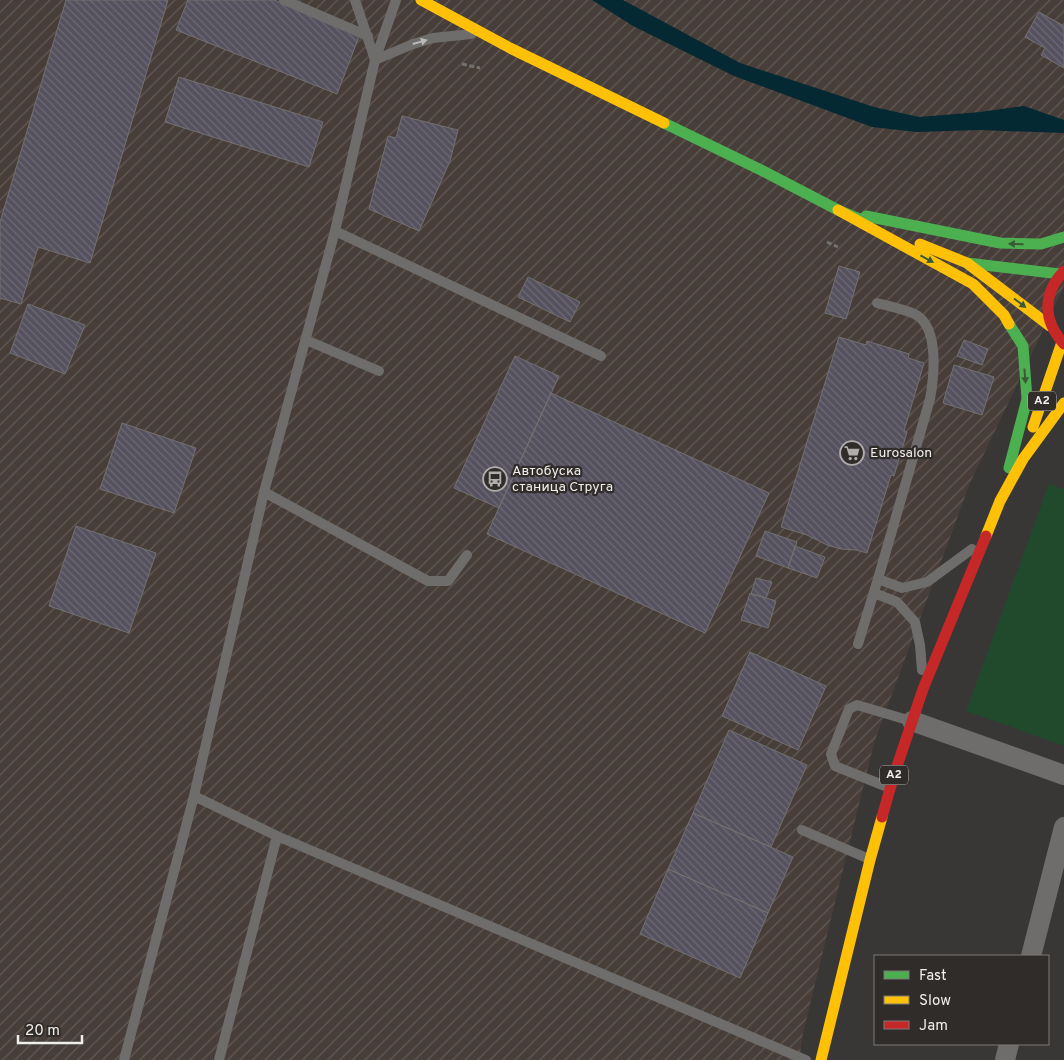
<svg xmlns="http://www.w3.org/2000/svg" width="1064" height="1060" font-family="Overpass,sans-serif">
<defs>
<pattern id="industrial-furrows" width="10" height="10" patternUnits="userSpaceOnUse" patternTransform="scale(1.25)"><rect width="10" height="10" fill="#473e39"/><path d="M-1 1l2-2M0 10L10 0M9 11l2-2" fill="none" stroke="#625a56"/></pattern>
<pattern id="building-back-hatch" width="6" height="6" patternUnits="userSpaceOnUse" patternTransform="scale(1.25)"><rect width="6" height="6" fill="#55515e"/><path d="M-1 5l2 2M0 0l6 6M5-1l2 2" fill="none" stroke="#6e6a75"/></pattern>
</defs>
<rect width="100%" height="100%" fill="#393735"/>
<!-- industrial -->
<path fill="url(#industrial-furrows)" d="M0,0H1064V286L970,483L874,743L803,1033L799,1060H0Z"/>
<!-- green -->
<path fill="#214a2c" d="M1049,484L1064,489V746L966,711Z"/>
<!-- water -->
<path fill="#052932" d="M592,0H623L740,63L874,107L919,117L980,112L1024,106L1064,120V133L979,130L917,132L872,127L734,76L633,26Z"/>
<!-- building -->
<path fill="url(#building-back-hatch)" stroke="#727170" d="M66,0H168L90,263L38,247L21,304L0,298V222Z
M188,0H274L360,34L337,94L176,30Z
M1039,12L1064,26V68L1041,55L1045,48L1025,37Z
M179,77L323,122L309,167L165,122Z
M402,116L458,130L450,161L419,231L369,209L388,136L396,138Z
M839,266L860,272L846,319L825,313Z
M528,277L580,302L570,322L518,297Z
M28,304L85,325L65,374L10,353Z
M839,337L866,345L867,341L909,354L908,358L924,363L904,431L907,432L894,476L891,475L867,553L856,550L841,549L827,545L807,535L781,527Z
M964,340L988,349L982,365L957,356Z
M515,356L559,376L499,508L454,488Z
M954,365L994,377L982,415L943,403Z
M551,393L769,493L705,633L487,534Z
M122,423L196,448L174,513L100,489Z
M76,526L156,553L129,633L49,606Z
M765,531L797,542L788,568L756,556Z
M795,546L825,557L817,578L788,568Z
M756,578L772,582L766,598L751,594Z
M750,593L776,601L768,628L741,620Z
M750,652L826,686L798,750L722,716Z
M729,730L807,765L771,847L693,813Z
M693,813L793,857L768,913L668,869Z
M668,869L768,913L740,978L640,934Z"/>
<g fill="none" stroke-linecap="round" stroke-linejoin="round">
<!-- path -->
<path stroke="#727170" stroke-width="3" stroke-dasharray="5 2.5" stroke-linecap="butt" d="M462,64L480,68
M827,242L838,247"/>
<!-- lane -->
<path stroke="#6e6d6c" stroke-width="10" d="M284,0L368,36
M355,0L375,60L413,44L433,38L471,34
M335,231L601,356
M306,340L379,371
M264,492L428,581H448L467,555
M878,579L902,588L927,582L972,549
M874,593L897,602L915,622L920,645L922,670
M858,644L878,579L930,399C934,377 939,331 918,316C909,310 889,306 877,303
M890,788L835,766L831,754L849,709L857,705L911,721
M194,796L277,836L806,1060
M802,830L869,859
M124,1060L194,796L264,492L335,231L375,60L396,0
M219,1060L277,836"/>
<!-- street -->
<path stroke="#6e6d6c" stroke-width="20" d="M912,721L1064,775
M1031,956L1064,827
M1005,1060L1009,1044"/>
<!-- fast -->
<path stroke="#4caf50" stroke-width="11" d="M664,123L761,170L838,210L860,219
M866,216L1000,243L1041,244L1064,237
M967,263L1060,274
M1009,468L1027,399L1023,346L1009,324"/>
<!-- slow -->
<path stroke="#ffc107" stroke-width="11" d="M421,0L510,48L664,123
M838,210L973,284L1004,315L1009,324
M920,244L967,263L1050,326
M1033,427L1062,342
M986,536L1000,501L1023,459L1064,403
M821,1060L870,860L882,817"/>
<!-- jam -->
<path stroke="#c62828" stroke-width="11" d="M1064,271C1042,294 1043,321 1064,344
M882,817L894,775L923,689L986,536"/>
</g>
<!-- one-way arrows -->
<defs><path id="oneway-solid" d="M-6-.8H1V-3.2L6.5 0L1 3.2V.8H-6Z" transform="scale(1.25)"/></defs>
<use fill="#bcbab8" href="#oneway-solid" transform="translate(420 42) rotate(-16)"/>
<g fill="#3a5a37">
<use href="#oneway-solid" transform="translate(1016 244) rotate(-179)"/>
<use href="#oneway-solid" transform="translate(927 259) rotate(28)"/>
<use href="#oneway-solid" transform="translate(1020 303) rotate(37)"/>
<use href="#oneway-solid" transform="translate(1025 376) rotate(85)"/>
</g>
<!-- icons -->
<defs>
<g id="supermarket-ring" transform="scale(1.25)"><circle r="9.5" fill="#302c2a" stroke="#b0adab" stroke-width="1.5"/><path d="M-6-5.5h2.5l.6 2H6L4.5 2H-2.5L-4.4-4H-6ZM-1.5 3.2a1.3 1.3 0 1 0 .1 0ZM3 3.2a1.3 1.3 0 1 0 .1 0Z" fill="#b0adab"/></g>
<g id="bus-ring" transform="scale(1.25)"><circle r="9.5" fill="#302c2a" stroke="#b0adab" stroke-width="1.5"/><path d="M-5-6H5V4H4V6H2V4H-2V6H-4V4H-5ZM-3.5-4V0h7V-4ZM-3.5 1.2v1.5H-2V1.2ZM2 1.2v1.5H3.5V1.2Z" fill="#b0adab"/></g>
</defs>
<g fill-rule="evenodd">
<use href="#supermarket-ring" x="852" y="453"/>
<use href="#bus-ring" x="495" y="479"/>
</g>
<g text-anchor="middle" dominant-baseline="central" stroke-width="4.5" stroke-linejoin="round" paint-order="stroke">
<!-- shield labels -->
<g fill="#302c2a" stroke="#b6b3b1" stroke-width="1">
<rect x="1028" y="391.5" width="28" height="19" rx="4"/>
<rect x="880" y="765.5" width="28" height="19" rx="4"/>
</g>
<g font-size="12" font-weight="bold" fill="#f0edeb">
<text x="1042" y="401">A2</text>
<text x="894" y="775">A2</text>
</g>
<!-- poi labels -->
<g font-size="14" fill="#f0edeb" stroke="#302c2a" text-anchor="start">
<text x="870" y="453">Eurosalon</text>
<text x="512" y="471">Автобуска<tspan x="512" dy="16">станица Струга</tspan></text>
</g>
</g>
<!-- legend -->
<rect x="874" y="955" width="175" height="90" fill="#302c2a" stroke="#7d7977"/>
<rect x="884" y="971" width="25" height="8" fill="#4caf50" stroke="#7d7977"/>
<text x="919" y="980" font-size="15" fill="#f0edeb">Fast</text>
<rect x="884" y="996" width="25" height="8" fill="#ffc107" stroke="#7d7977"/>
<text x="919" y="1005" font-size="15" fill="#f0edeb">Slow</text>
<rect x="884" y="1021" width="25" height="8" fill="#c62828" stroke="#7d7977"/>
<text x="919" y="1030" font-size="15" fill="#f0edeb">Jam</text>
<!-- scale -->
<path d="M18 1035v8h64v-8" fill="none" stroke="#f0edeb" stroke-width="2.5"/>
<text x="25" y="1035" font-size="15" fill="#f0edeb" stroke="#302c2a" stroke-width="4" paint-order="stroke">20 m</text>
</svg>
